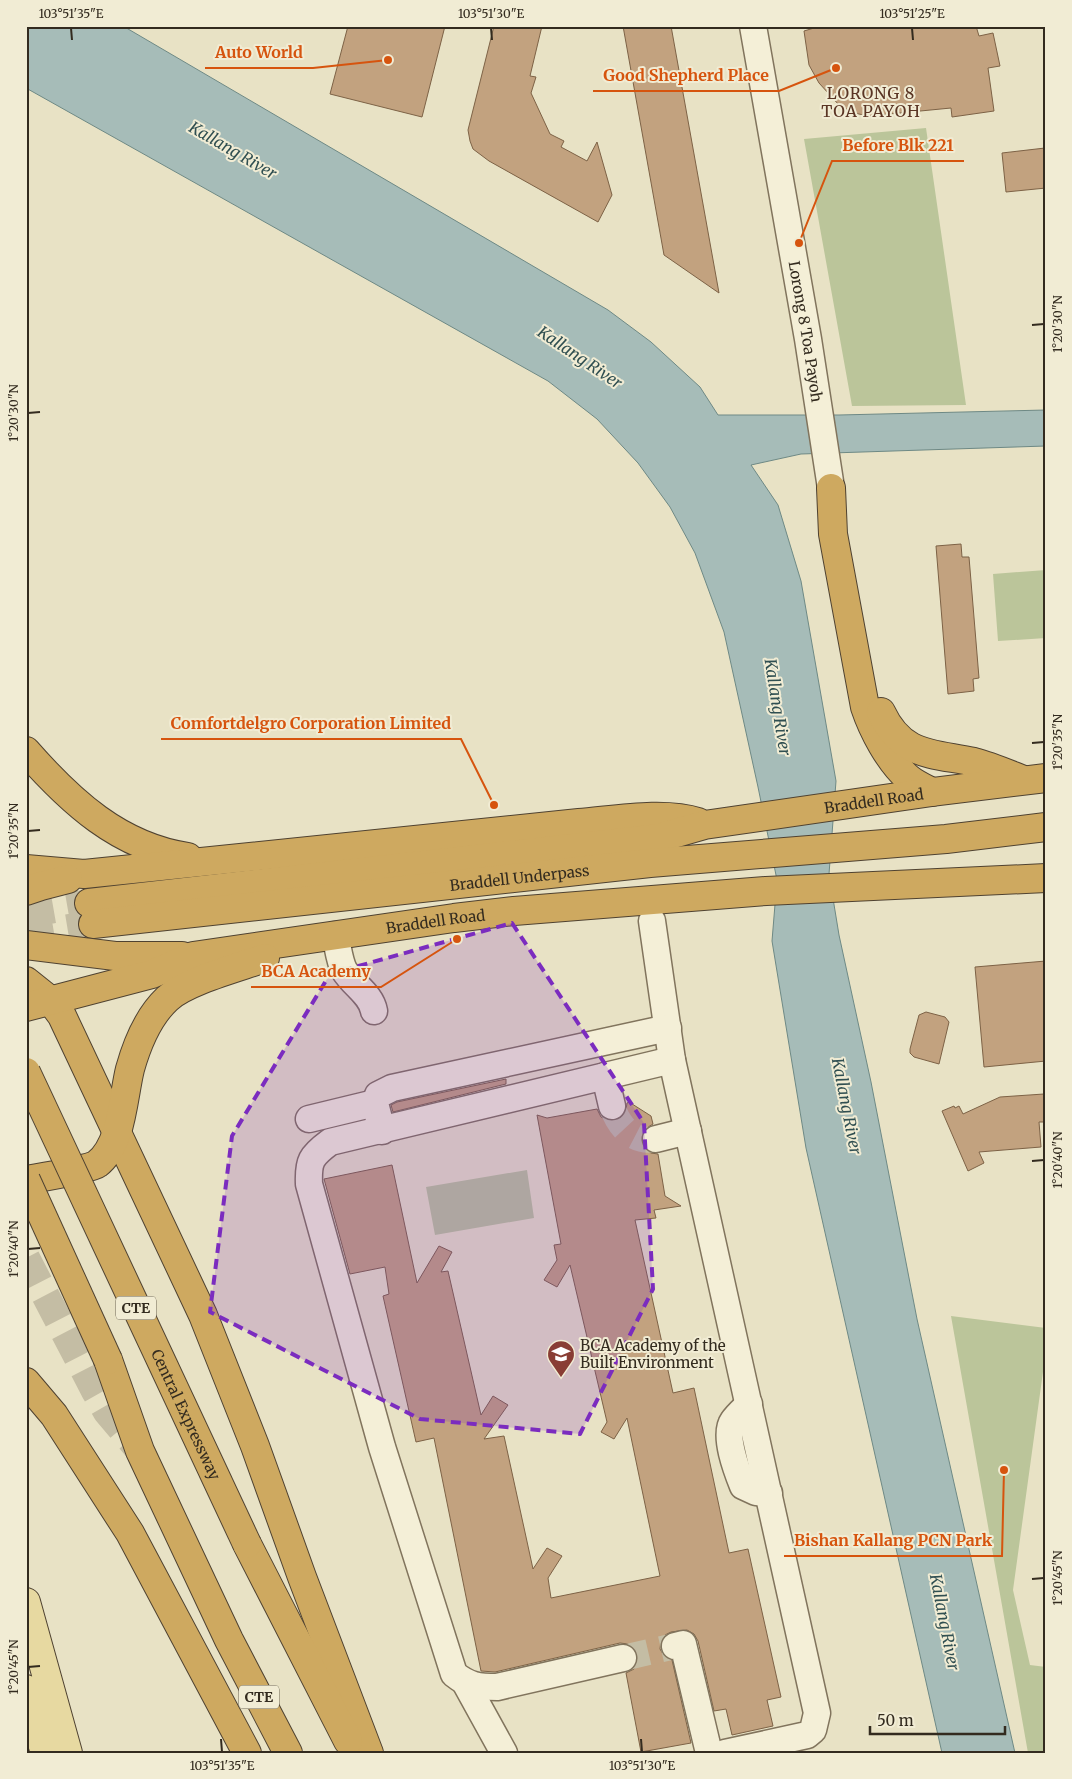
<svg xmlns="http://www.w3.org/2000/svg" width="1072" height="1779" font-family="Merriweather,serif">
<rect width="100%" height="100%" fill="#e8e2c5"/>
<!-- green -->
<path fill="#bbc59a" d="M926,128L966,405L852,406L804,139Z
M1046,570V638L998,641L993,574Z
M527,1170L534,1218L435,1235L426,1187Z
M951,1316L1046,1328V1350L1013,1590L1030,1665L1046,1667V1753H1028Z"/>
<!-- water -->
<path fill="#a6bcb8" stroke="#6e8985" d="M26,26H123L608,310L651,342L700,387L718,415H839L1046,410V446L801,454L751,465L778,505L801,581L836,781L829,874L839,935L871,1082L917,1319L1015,1753H942L806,1148L772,941L777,880L758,787L724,632L695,553L670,507L638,463L597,419L548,381L26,88Z"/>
<!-- building -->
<path fill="#c2a27f" stroke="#7d6246" d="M348,26H445L422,117L330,94Z
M494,26H542L530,76L536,77L531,93L550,134L564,141L561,147L587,161L597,142L612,195L598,222L489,161L473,149L470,141L468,130Z
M623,26H671L719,293L664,255Z
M834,26H976L979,36L993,33L1000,66L988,68L994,111L952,117L951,108L869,116L854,113L839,105L819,83L809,65L804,31L814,28Z
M1045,148L1046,188L1006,192L1002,153Z
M961,544L962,557H969L979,678L973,679L974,691L948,694L936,546Z
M1046,961V1061L984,1067L975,967Z
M926,1012L945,1017L949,1022L939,1064L914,1057L910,1053V1049L919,1015Z
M506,1079V1084L393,1112L391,1105L397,1102Z
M1044,1094L1046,1122H1039L1041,1147L979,1152L984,1163L968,1171L942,1111L954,1106L955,1108L959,1106L963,1114L1000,1097Z
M629,1102L651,1116L653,1124L645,1129L642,1135V1143L646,1150L651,1153L658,1154L665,1196L681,1206L654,1210L656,1218L635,1220L673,1393L694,1388L729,1553L748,1549L781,1697L767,1700L773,1726L732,1735L726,1709L714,1711L698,1641L694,1634L687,1630L671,1632L665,1635L661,1641L660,1649L664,1656L672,1660L691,1743L641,1752L626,1673L634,1669L637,1662L638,1655L634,1648L628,1644L620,1643L495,1672L481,1671L434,1438L416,1442L383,1296L389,1294L385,1267L350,1274L324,1179L392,1165L417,1283L439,1246L452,1252L441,1272L448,1271L481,1415L493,1396L508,1405L484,1439L504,1436L533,1569L547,1548L562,1556L548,1578L551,1598L660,1576L627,1418L614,1439L601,1432L607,1422L570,1265L557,1287L544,1280L557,1260L554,1245L561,1244L537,1115L547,1118L597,1109L601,1117L608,1120L615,1121L623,1117L626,1110L627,1103Z"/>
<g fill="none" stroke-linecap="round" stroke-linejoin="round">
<!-- minor-tunnel -->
<path stroke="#c4bda4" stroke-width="26" stroke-dasharray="26 13" stroke-linecap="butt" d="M612,1106C618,1125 633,1144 656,1139
M623,1658L675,1646"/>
<!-- highway-tunnel -->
<path stroke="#c4bda4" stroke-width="28" stroke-dasharray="28 14" stroke-linecap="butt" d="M26,914L89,903
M26,935L93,924
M26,1258L95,1391L107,1412L139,1450"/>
<!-- minor casing -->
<g stroke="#81745d" stroke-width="29">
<g id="minor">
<path id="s1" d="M753,26L808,339L831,488"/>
<path d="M652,921L672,1060L817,1713L813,1730L807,1735L725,1753"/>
<path d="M335,935C338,946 339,960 344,970C353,985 371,994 374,1011"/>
<path d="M605,1076L612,1106"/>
<path d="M309,1119L375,1103"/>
<path d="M382,1131L375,1103L378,1095L392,1088L668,1028"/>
<path d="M656,1139L688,1131"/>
<path d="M749,1404C744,1409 737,1415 733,1421C723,1435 737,1471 743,1486L756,1492L769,1493"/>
<path d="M675,1646L683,1644L709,1753"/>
<path d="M623,1658L497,1687C478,1687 469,1686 454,1674L382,1447L309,1184C308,1161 311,1156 330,1142L672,1060"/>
<path d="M466,1684L504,1753"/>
</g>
</g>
<!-- major casing -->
<g stroke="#4f4231" stroke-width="30">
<path id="major" d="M26,1602L68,1753
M26,1689L45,1753"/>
</g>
<!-- highway casing -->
<g stroke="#4f4231" stroke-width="30">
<g id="highway">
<path d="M831,488L833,534L865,707C873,731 889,761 908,778C915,784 924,788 932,792"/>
<path d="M881,712C902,757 932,753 974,762C990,766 1006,773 1021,779"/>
<path d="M26,751C70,801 119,847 188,857"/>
<path d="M26,869L84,874L579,823C615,820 664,811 698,822"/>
<path d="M26,891L41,886L68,879"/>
<path id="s2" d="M89,903L659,838L704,825L932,792L1046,778"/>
<path id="s3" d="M93,924L650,863L946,839L1046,827"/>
<path d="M26,945L115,956H182"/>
<path d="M26,981L51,1001L62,1016L203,1315L255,1446L302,1577L369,1753"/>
<path id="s4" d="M26,1007L152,974L193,956L454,918L514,911L766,891L1046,878"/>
<path d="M26,1180C38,1178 91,1169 97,1164C122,1145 123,1097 130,1069C137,1044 148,1017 167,999C186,981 240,967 265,958"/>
<path d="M108,1360L140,1451L229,1640L288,1753"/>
<path d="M26,1382L54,1415L130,1533L247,1753"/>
<path d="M247,1544L348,1741"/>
</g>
</g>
<!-- minor -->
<use href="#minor" stroke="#f4efd7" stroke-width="26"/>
<!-- major -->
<use href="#major" stroke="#e7d9a1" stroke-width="28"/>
<!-- highway -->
<use href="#highway" stroke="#cea960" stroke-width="28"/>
<!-- highway-bridge casing -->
<g stroke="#4f4231" stroke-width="30" stroke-linecap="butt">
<g id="highway-bridge">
<path id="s5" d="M26,1072L247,1544"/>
<path d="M26,1180L108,1360"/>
</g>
</g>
<!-- highway-bridge -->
<use href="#highway-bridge" stroke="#cea960" stroke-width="28"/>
</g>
<!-- marked area -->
<path fill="#7b2cbf" fill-opacity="0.2" stroke="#7b2cbf" stroke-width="4" stroke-dasharray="10 6" stroke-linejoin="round" d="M512,923L644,1123L653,1289L580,1434L420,1419L210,1312L232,1136L330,974Z"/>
<!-- ticks -->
<path fill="none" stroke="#332b1f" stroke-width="2" d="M71,28L72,40M491,28L492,40M912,28L913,40M1032,325L1044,324M28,413L40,412M1032,743L1044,742M28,831L40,830M1032,1161L1044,1160M28,1249L40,1248M1032,1579L1044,1578M28,1667L40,1666M221,1739L222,1752M641,1739L642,1752"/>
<!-- icons -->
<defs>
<g id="university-pin" transform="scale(1.4375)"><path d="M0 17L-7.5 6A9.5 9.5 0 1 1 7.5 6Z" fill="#893d34" stroke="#f1ecd4"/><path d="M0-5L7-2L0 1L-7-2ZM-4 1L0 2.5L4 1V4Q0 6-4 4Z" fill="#fff"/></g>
</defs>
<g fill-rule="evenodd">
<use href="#university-pin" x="561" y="1354"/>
</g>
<g text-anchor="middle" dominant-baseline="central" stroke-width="4" stroke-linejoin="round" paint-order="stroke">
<!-- shield labels -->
<g fill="#f1ecd4" stroke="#6c6555" stroke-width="1">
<rect x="116" y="1296.5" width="40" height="23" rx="4"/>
<rect x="239" y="1685.5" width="40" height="23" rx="4"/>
</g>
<g font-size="14" font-weight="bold" fill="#332b1f">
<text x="136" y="1308">CTE</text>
<text x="259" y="1697">CTE</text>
</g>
<!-- street labels -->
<g font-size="15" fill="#332b1f" stroke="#f1ecd4">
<text stroke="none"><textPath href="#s1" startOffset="310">Lorong 8 Toa Payoh</textPath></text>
<text stroke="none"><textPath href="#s2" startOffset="792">Braddell Road</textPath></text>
<text stroke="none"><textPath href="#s3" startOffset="429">Braddell Underpass</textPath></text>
<text stroke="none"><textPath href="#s4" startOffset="420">Braddell Road</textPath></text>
<text stroke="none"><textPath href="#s5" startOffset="378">Central Expressway</textPath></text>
</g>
<!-- poi labels -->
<g font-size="15" fill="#332b1f" stroke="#f1ecd4" text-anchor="start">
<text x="580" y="1345">BCA Academy of the<tspan x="580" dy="17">Built Environment</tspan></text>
</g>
<!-- neighbourhood labels -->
<g font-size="16" letter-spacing="1" fill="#5a3524" stroke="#f1ecd4">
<text x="871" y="93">LORONG 8<tspan x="871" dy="18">TOA PAYOH</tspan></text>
</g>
<!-- water labels -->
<g font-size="16" font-style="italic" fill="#304f51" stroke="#f1ecd4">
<text transform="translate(233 150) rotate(30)">Kallang River</text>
<text transform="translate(580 357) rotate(34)">Kallang River</text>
<text transform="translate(778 707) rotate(81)">Kallang River</text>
<text transform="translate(847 1106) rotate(79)">Kallang River</text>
<text transform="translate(945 1622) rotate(79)">Kallang River</text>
</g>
</g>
<!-- callouts -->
<path fill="none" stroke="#d6540e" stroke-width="2" d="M388 60L313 68H205M836 68L779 91H593M799 243L832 161H964M494 805L461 739H161M457 939L381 987H251M1004 1470L1002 1556H784"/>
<g fill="#d6540e" stroke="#f1ecd4" stroke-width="2">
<circle cx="388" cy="60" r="5"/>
<circle cx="836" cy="68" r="5"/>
<circle cx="799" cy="243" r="5"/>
<circle cx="494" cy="805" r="5"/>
<circle cx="457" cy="939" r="5"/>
<circle cx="1004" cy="1470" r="5"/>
</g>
<g font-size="16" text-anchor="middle" font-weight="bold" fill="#d6540e" stroke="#f1ecd4" stroke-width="4" stroke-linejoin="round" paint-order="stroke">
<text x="259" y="58">Auto World</text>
<text x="686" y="81">Good Shepherd Place</text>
<text x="898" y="151">Before Blk 221</text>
<text x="311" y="729">Comfortdelgro Corporation Limited</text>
<text x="316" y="977">BCA Academy</text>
<text x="893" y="1546">Bishan Kallang PCN Park</text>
</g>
<!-- border -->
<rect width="1072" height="1779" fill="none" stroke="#f1ecd4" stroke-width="55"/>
<!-- scale -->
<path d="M870 1726v8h135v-8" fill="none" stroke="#332b1f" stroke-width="2.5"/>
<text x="877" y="1726" font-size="15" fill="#332b1f" stroke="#f1ecd4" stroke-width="4" paint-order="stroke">50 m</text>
<rect x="28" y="28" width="1016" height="1724" fill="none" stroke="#332b1f" stroke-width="2"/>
<g font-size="12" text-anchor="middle" fill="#332b1f">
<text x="71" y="18">103°51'35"E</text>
<text x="491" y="18">103°51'30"E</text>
<text x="912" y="18">103°51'25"E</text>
<text transform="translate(1058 324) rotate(-90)" y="4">1°20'30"N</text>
<text transform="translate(14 413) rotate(-90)" y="4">1°20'30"N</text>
<text transform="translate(1058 742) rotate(-90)" y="4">1°20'35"N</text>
<text transform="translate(14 831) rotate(-90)" y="4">1°20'35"N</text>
<text transform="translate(1058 1160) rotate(-90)" y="4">1°20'40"N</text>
<text transform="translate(14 1249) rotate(-90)" y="4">1°20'40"N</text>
<text transform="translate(1058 1578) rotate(-90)" y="4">1°20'45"N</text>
<text transform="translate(14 1667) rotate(-90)" y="4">1°20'45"N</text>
<text x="222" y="1770">103°51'35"E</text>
<text x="642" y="1770">103°51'30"E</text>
</g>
</svg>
